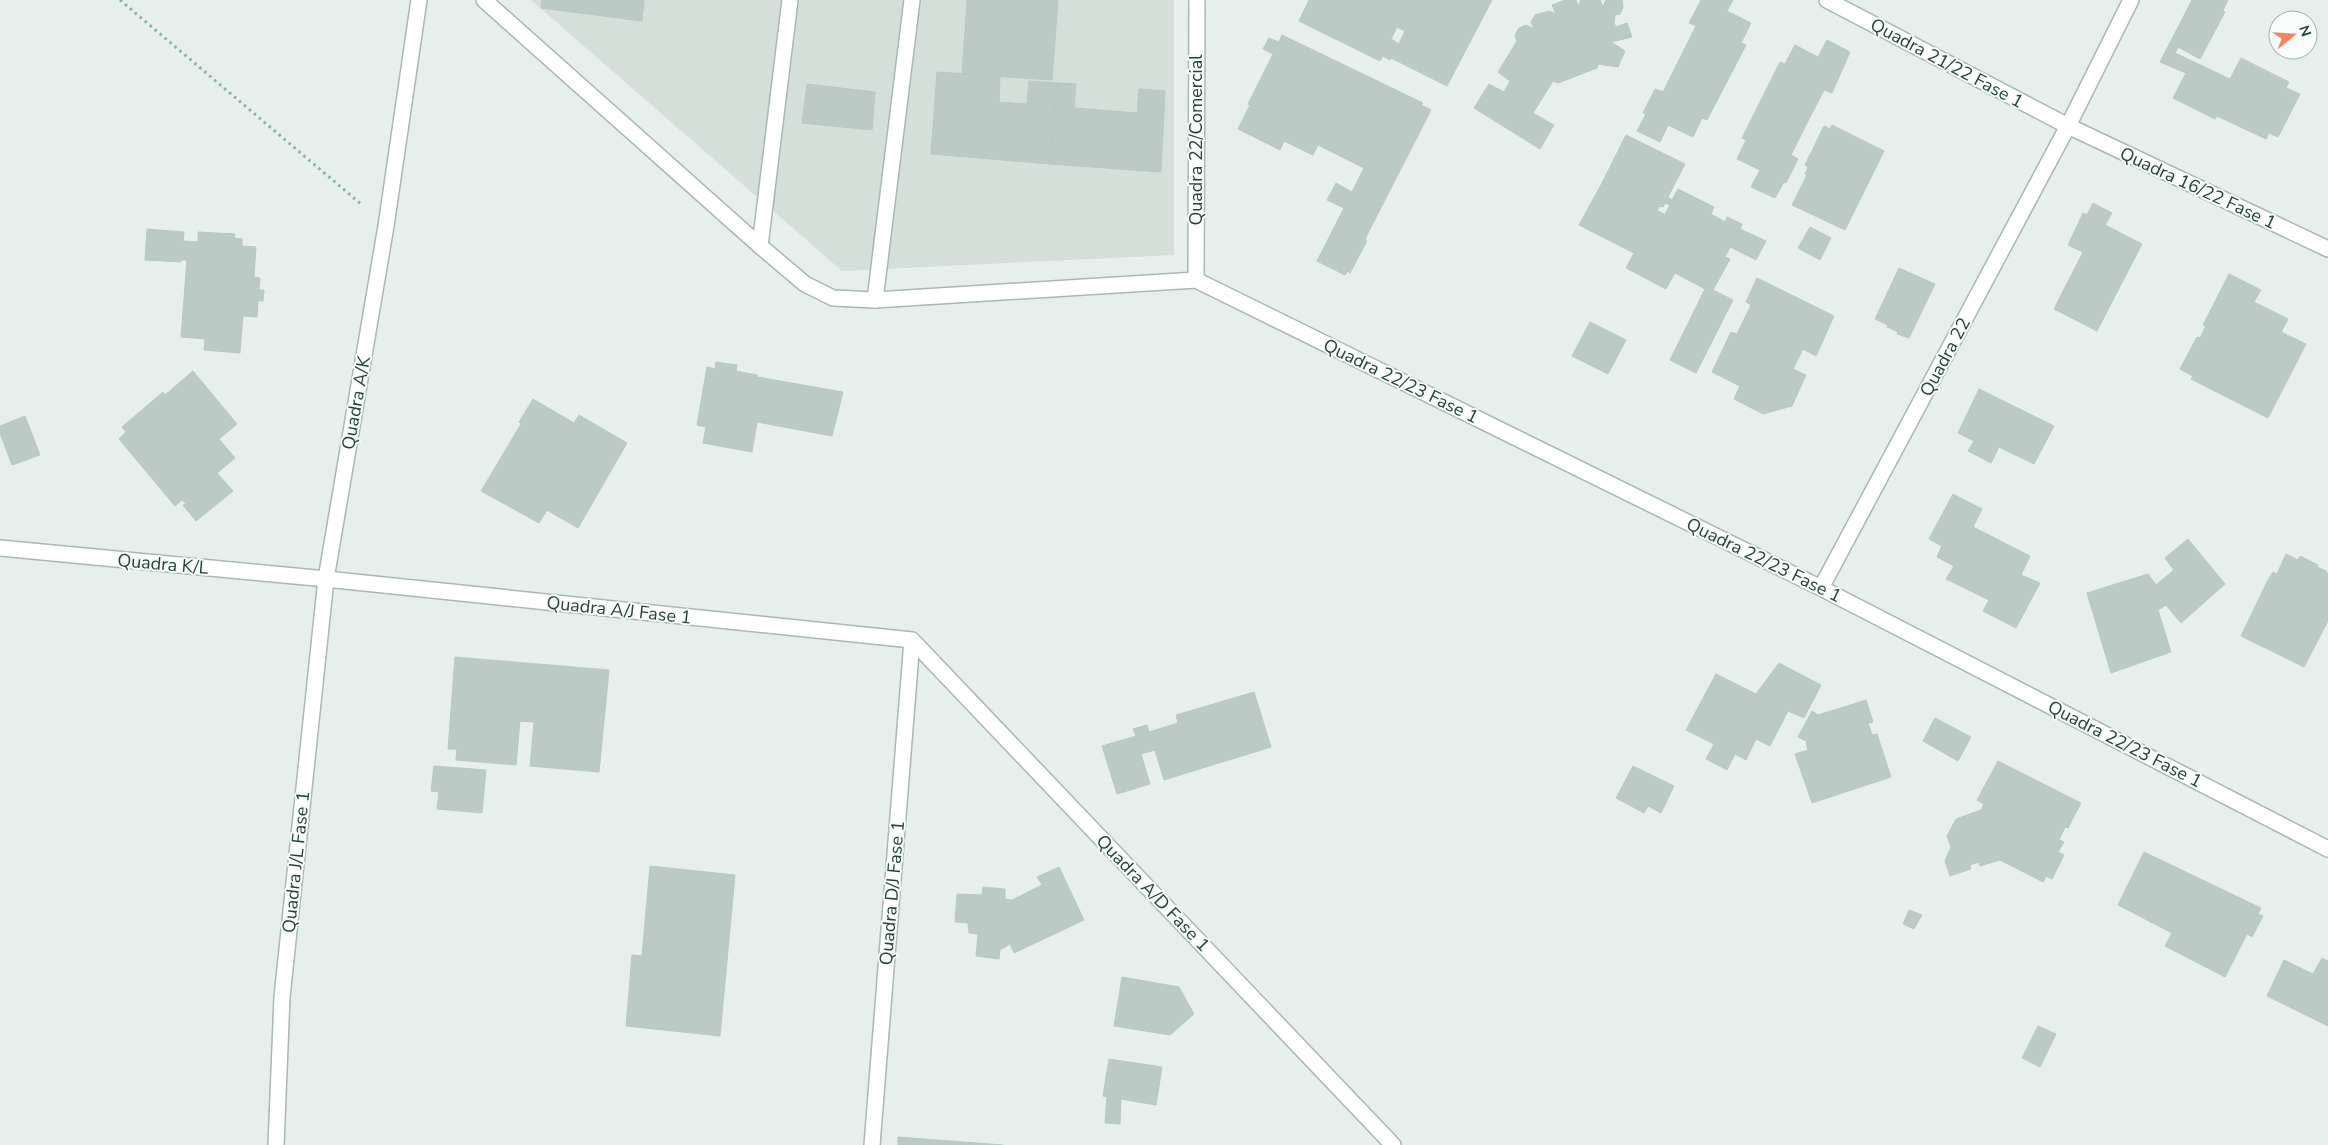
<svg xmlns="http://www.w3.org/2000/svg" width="2328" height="1145" font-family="'Nunito Sans',sans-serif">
<rect width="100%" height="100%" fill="#e6efeb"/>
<!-- built -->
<path fill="#d4dfda" d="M531,0H1174V255L842,271Z"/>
<!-- building -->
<path fill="#bbcac4" stroke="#b8c9c2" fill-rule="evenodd" d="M542,0H644L642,21L541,8Z
M967,0H1058L1052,80L962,74Z
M1309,0H1492L1447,86L1391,58L1390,60L1383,56L1380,61L1303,23L1299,21ZM1397,27L1405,31L1399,44L1391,39Z
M1565,0H1576L1578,6L1581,0H1600L1603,7L1606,0H1622L1623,7L1620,14L1615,15L1614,23L1616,27L1627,23L1632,37L1611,42L1625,51L1618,67L1598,64L1597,68L1558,83L1553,81L1533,113L1554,125L1540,149L1474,108L1489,84L1504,92L1510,81L1498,72L1517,41L1515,35L1519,28L1526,25L1534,29L1531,22L1535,15L1549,11L1556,14L1552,5Z
M1701,0H1733L1727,11L1751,23L1741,43L1746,45L1707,120L1702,118L1693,137L1668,125L1660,142L1637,131L1646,114L1643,113L1655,89L1663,92L1696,26L1689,23Z
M2192,0H2228L2223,10L2225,12L2200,59L2178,47L2175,53L2230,79L2241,58L2289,82L2286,88L2300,94L2278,137L2269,133L2266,139L2217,116L2215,119L2173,98L2186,73L2160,62Z
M1282,35L1423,103L1421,105L1431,110L1367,235L1365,241H1367L1350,273L1347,271L1345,275L1317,261L1344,208L1327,200L1336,183L1352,192L1364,168L1318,145L1313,155L1284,141L1280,150L1238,129L1250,105L1248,104L1273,54L1263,49L1269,38L1279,42Z
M1827,40L1850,52L1832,93L1824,90L1807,123L1791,155L1798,159L1786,183L1784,182L1775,198L1751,187L1760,170L1737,159L1746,140L1742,138L1780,62L1785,64L1795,45L1818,57Z
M937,72L1000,76L999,102L1027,104L1029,81L1057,83L1050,164L931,154Z
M1057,83L1076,84L1074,108L1137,113L1139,89L1165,91L1161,172L1050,164Z
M807,84L875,92L872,130L802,123Z
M1832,125L1884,151L1845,230L1792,205L1807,175L1805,174L1808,167L1805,165L1824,126L1830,129Z
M1626,135L1685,164L1668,197L1672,200L1678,189L1714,207L1711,214L1725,222L1727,217L1742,224L1740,229L1766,241L1756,260L1665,214L1670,205L1665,203L1663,207L1660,206L1657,210L1602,183Z
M1602,183L1730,247L1725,257L1730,259L1713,290L1733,300L1696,373L1670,360L1705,289L1675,273L1666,289L1626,268L1634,253L1579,225Z
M2093,203L2112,213L2105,225L2142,244L2097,331L2054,309L2083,252L2068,245L2083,213L2087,215Z
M1810,227L1831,238L1820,260L1798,248Z
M147,229L184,232L183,241L198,242V232L235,234L234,238L242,239V246L256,247L254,277L260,278L259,290H264L263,301H258L257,317L243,316L240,353L204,350L205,339L181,337L187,260H181V262L145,260Z
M1899,268L1935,284L1909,338L1897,334L1898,332L1887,327L1888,325L1875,319Z
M2229,274L2261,290L2254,302L2288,319L2281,332L2306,344L2268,418L2191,379L2193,376L2180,369L2197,337L2200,338L2206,326L2203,325Z
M1757,278L1834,316L1816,356L1803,349L1793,369L1806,375L1792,406L1763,414L1734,399L1740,386L1712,372L1731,332L1737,334L1751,305L1746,302Z
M1590,322L1626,340L1608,374L1572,356Z
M716,362L737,365L736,371L757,375V377L843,392L832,436L757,422L752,452L703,443L706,427L697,425L707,367L715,369Z
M193,371L237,424L219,439L235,458L217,473L233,491L196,521L183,505L186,504L182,500L175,506L119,439L126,432L122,427L163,392L165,395Z
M1979,389L2054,426L2034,464L1999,447L1991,463L1968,451L1974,441L1958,433Z
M533,399L574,423L579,415L627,443L578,528L547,510L539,523L481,491L521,424L519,422Z
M25,416L40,455L12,465L0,433V426Z
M1953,494L1982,509L1973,527L2030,556L2021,575L2040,583L2016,628L1983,611L1989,600L1946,579L1954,566L1937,557L1942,546L1929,539Z
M2188,539L2225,584L2181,623L2166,605L2158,610L2171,652L2111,673L2087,593L2148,574L2156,585L2174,570L2165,558Z
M2286,554L2298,560L2300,556L2318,565L2317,567L2326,571L2328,575V621L2304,667L2241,636L2266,584L2273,572L2277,574Z
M455,657L609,670L599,772L530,766L534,722L520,721L516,765L456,760L457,749H448Z
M1779,663L1821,685L1804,718L1788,711L1770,746L1756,739L1746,760L1735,754L1727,770L1706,759L1714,744L1686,730L1716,674L1756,694Z
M1254,692L1271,747L1164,780L1155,750L1141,754L1150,784L1117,794L1102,746L1136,736L1133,729L1147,725L1149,732L1178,723L1176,715Z
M1866,700L1873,722L1868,723L1872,735L1877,734L1891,777L1812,803L1795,754L1808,750L1806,743L1808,742L1798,737L1812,711L1818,715Z
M1935,718L1971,737L1958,761L1923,741Z
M1998,761L2081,803L2068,828L2065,827L2059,840L2064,842L2058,852L2064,855L2052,879L2046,876L2043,882L2000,860L1980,866L1979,862L1970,865L1971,869L1950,876L1945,861L1951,847L1947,836L1956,819L1981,810L1984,804L1977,800Z
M434,766L486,770L482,813L437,809L439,792L431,791Z
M1633,766L1674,786L1661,813L1648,806L1644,813L1616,798Z
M2144,852L2261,908L2258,914L2263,916L2252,937L2247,934L2225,977L2165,946L2172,933L2118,905Z
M650,866L735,875L720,1036L626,1026L632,955L642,956Z
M1059,867L1084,920L1014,953L1010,944L1000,950L999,959L976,956L978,934L969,933L968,923L955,922L957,894L982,895L983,887L1005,889V899L1012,900L1042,885L1037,877Z
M1909,910L1922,915L1914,929L1903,924Z
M2322,958L2328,961V1026L2267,996L2284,960L2313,974Z
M1122,977L1179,987L1194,1014L1170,1035L1114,1026Z
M2038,1026L2056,1034L2040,1067L2022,1058Z
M1109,1059L1162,1067L1156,1105L1121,1099L1120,1124L1105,1123L1107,1097L1103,1096Z
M898,1137L1003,1145H898Z"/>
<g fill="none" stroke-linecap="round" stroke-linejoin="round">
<!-- lane casing -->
<g stroke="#a8b8b2" stroke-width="18">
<path id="lane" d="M760,246L790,0
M875,300L912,0"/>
</g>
<!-- street casing -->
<g stroke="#a8b8b2" stroke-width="18">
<path id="street" d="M484,0L760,246L805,284L833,298L875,300L1196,280L1821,588L2328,849
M1827,0L2068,126L2328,249
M1196,280L1197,0
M0,548L326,579L912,640
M1821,588L2068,126L2131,0
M912,640L1393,1145
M276,1145L282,997L326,579L386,226L419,0
M872,1145L912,640"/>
</g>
<!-- path -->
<path stroke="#86b3a5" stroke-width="3" stroke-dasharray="2.5 4" stroke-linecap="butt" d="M120,0L361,204"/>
<!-- lane -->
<use href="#lane" stroke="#fff" stroke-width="15"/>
<!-- street -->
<use href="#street" stroke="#fff" stroke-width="15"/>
</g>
<g text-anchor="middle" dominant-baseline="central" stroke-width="4" stroke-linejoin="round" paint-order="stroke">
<!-- street labels -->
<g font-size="18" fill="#24423a" stroke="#f7fbf9">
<text transform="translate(1947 63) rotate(28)">Quadra 21/22 Fase 1</text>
<text transform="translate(1196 140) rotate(-90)">Quadra 22/Comercial</text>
<text transform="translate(2198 188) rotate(25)">Quadra 16/22 Fase 1</text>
<text transform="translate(1945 357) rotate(-62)">Quadra 22</text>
<text transform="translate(1401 381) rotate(26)">Quadra 22/23 Fase 1</text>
<text transform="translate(356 403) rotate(-80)">Quadra A/K</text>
<text transform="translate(1764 560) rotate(26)">Quadra 22/23 Fase 1</text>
<text transform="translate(163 564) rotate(5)">Quadra K/L</text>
<text transform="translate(619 610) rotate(6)">Quadra A/J Fase 1</text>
<text transform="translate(2125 744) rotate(27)">Quadra 22/23 Fase 1</text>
<text transform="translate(296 862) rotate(-84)">Quadra J/L Fase 1</text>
<text transform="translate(892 893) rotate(-85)">Quadra D/J Fase 1</text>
<text transform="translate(1153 893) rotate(46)">Quadra A/D Fase 1</text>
</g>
</g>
<!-- north arrow -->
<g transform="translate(2293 35) rotate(72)"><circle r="24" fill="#f7fbf9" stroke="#a3b1ad"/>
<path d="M0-4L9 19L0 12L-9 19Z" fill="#f4845f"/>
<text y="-8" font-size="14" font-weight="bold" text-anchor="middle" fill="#24423a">N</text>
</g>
</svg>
